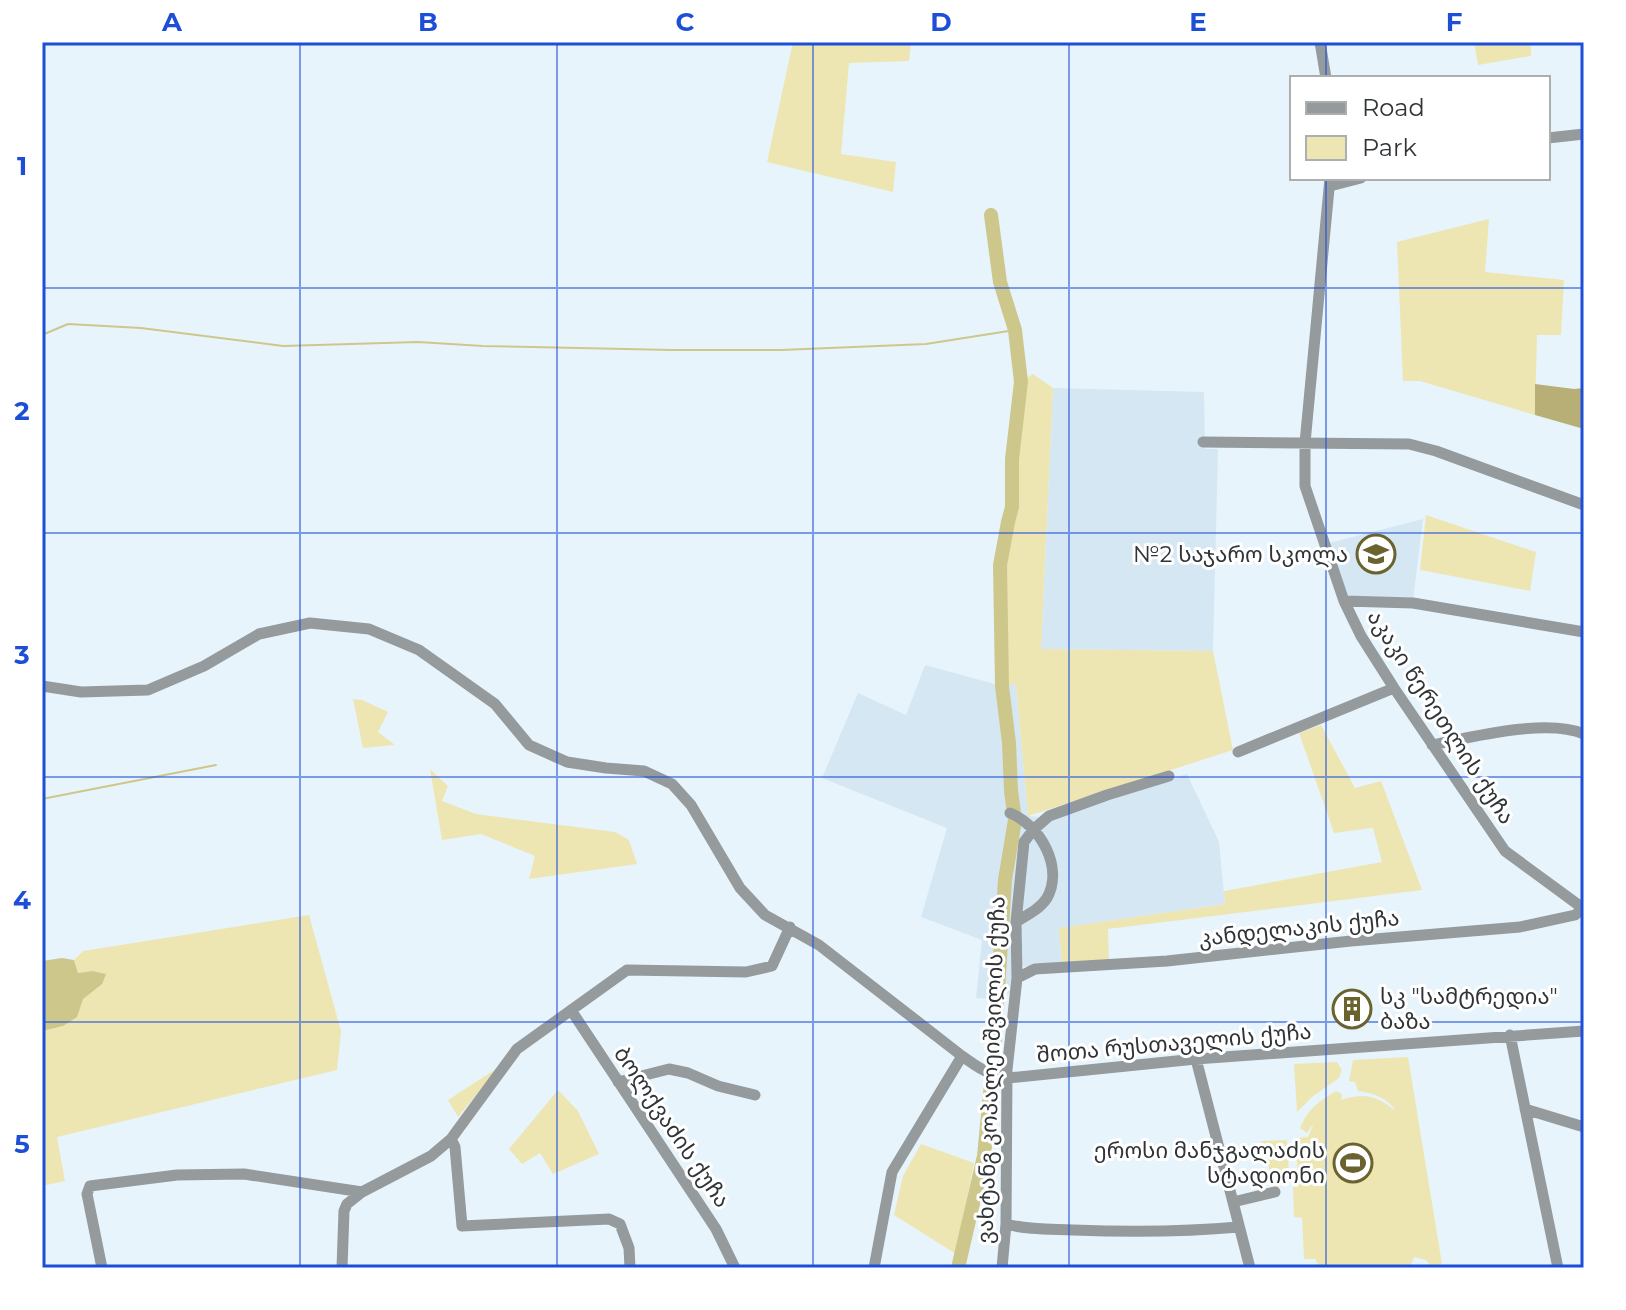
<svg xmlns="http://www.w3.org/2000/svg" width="1626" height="1310" font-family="Montserrat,'Noto Sans Georgian',sans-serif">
<rect width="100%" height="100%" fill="#e8f4fc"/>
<!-- built -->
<path fill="#d4e7f3" d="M1053,388L1204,392L1205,449H1218L1213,651L1041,649Z
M1423,519L1413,600L1349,598L1329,543Z
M925,665L1002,686L1016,683L1028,816L1051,818L1187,774L1219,842L1225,904L1059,928L1062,965L1014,967L1011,993H1004L1003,1000L976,998L982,940L921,917L947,828L822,778L858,693L906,715Z"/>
<!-- green -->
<path fill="#ede6b2" d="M793,42H911L909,61L849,63L841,154L896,162L893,192L767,162Z
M1474,42H1531V56L1478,65Z
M1489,219L1485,272L1564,280L1561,335H1537L1535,415L1420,381H1403L1397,242Z
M1033,374L1053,388L1041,649L1213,651L1233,750L1028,816L1016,684L1002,686L1000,565L1012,507V459L1021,382Z
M1426,515L1536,552L1530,591L1420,570Z
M353,699L362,700L388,712L378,732L395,745L363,748Z
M1321,725L1355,788L1381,781L1422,890L1108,929L1109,962L1062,965L1059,928L1225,904L1224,891L1382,862L1373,828L1334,833L1299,733Z
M430,769L448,786L442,801L476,814L615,832L629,840L637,864L529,879L535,856L481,834L442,840Z
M309,915L341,1031L337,1070L57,1137L65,1181L42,1186V1031L63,1026L82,999L91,992L92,971L78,973L74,960L83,951Z
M1408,1057L1442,1264L1431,1266L1426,1260L1414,1257L1410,1268H1320L1315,1259H1304L1302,1218L1294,1217L1293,1187H1298L1296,1138L1308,1137L1314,1123L1307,1133L1300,1128C1307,1110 1319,1101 1336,1091L1342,1094L1341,1100C1365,1092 1377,1096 1396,1111C1388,1098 1373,1093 1358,1091L1355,1082L1349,1081L1353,1060Z
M1337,1062L1342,1070L1339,1078L1312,1097L1297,1112L1294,1064Z
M499,1067L458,1117L448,1100Z
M558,1090L578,1111L599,1154L553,1174L540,1153L522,1164L509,1149Z
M1287,1140L1289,1174L1286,1182L1275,1189L1261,1141Z
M921,1144L974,1163L956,1254L894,1215L903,1176Z"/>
<!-- forest -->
<path fill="#b7af75" d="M1535,384L1574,389L1584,388V429L1535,415Z"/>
<!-- water -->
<path fill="#cec78b" d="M62,958L74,960L78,973L92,971L106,974L102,984L83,999L77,1017L63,1026L42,1031V961Z"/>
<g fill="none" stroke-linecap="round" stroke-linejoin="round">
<!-- stream -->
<path stroke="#cec78b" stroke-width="2" d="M42,335L68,324L141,328L283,346L418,342L483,346L672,350H781L926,344L1015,330
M42,799L216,765"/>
<!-- river -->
<path stroke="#cec78b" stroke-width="14" d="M958,1268L984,1156L994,1053L1005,880L1015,820L1011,791L1009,743L1002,686L1000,565L1008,522L1012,507V459L1021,382L1015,330L1000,282L991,215"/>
<!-- minor -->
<path stroke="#959a9d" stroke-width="11" d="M1320,42L1326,78
M1548,138L1584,134
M1330,178L1305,443V486L1344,601L1361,636L1394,688L1505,851L1584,909
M1330,186L1361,178
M1203,442L1409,444L1436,451L1584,505
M1344,601L1413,603L1584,632
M42,686L81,692L148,690L204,666L259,634L310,623L369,629L419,650L495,704L529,745L567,762L606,768L644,771L672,784L691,805L740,888L765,915L819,945L962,1056C980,1069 986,1073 1008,1078L1196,1059L1584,1031
M1432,745C1472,737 1547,718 1584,734
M1238,752L1394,688
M1010,813C1040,825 1064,867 1047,898C1040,909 1027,915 1016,922
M1017,978L1035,969L1167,961L1351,941L1520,927L1575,915L1584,908
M571,1010L716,1229L735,1268
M1510,1035L1558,1268
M1196,1059L1250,1268
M618,1082L669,1069L688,1073L718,1086L755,1095
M1525,1109L1584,1127
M451,1139L455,1147L462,1226L609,1219L620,1224L629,1248L630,1268
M1233,1202L1275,1192
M1006,1224C1027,1230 1051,1229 1073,1230C1129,1232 1184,1232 1239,1227
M102,1268L87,1194L90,1186L177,1175L244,1174L362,1192
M342,1268L344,1211L347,1204L362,1192L431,1156L451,1139L459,1128L517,1049L627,970L746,972L772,966L790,927
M874,1268L892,1172L962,1056
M1002,1268L1006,1224L1007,1070L1017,978L1016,922L1024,842L1033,830L1049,816L1107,795L1169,776"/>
</g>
<!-- grid -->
<path fill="none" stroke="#1d4ed8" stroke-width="2" stroke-opacity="0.55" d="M300,42V1268M557,42V1268M813,42V1268M1069,42V1268M1326,42V78M1326,178V1268M42,288H1584M42,533H1584M42,777H1584M42,1022H1584"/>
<!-- icons -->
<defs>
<g id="school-ring" transform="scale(2)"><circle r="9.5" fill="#fff" stroke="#6a6330" stroke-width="1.5"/><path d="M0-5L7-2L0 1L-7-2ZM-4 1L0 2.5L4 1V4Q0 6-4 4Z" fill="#6a6330"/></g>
<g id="building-ring" transform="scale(2)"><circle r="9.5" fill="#fff" stroke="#6a6330" stroke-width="1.5"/><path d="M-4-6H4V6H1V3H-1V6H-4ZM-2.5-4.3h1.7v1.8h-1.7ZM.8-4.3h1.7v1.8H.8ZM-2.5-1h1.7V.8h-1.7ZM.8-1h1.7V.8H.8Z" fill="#6a6330"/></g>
<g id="stadium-ring" transform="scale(2)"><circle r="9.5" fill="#fff" stroke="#6a6330" stroke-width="1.5"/><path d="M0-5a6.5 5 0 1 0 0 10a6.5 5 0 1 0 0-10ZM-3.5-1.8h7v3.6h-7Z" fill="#6a6330"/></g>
</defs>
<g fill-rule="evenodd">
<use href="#school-ring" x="1376" y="554"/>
<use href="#building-ring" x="1352" y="1009"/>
<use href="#stadium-ring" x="1353" y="1163"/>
</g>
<g text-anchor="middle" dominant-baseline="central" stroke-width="6" stroke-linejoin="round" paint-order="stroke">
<!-- poi labels -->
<g font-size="22" fill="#303437" stroke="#fff" text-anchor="end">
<text x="1348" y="554">№2 საჯარო სკოლა</text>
<text x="1380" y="996" text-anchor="start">სკ "სამტრედია"<tspan x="1380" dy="25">ბაზა</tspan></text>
<text x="1325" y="1150">ეროსი მანჯგალაძის<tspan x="1325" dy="25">სტადიონი</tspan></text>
</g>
<!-- street labels -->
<g font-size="22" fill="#303437" stroke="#fff">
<text transform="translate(1441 717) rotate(57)">აკაკი წერეთლის ქუჩა</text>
<text transform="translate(1299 928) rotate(-6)">კანდელაკის ქუჩა</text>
<text transform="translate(1174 1043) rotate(-5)">შოთა რუსთაველის ქუჩა</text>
<text transform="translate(991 1070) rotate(-88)">ვახტანგ კოპალეიშვილის ქუჩა</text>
<text transform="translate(672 1127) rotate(56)">ბოლქვაძის ქუჩა</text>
</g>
</g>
<!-- border -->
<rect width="1626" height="1310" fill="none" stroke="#ffffff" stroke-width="88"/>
<!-- legend -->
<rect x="1290" y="76" width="260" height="104" fill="#ffffff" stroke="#acaeaf" stroke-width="2"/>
<rect x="1306" y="102" width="40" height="12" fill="#959a9d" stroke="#acaeaf" stroke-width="2"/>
<text x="1362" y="116" font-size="24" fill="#303437">Road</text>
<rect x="1306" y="136" width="40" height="24" fill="#ede6b2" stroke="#acaeaf" stroke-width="2"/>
<text x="1362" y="156" font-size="24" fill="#303437">Park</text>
<rect x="44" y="44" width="1538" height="1222" fill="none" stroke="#1d4ed8" stroke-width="3"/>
<g font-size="26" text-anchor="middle" font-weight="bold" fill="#1d4ed8">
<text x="172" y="31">A</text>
<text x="428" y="31">B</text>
<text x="685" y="31">C</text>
<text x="941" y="31">D</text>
<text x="1198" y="31">E</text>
<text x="1454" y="31">F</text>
<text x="22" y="175">1</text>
<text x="22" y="420">2</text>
<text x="22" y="664">3</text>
<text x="22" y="909">4</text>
<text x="22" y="1153">5</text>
</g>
</svg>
